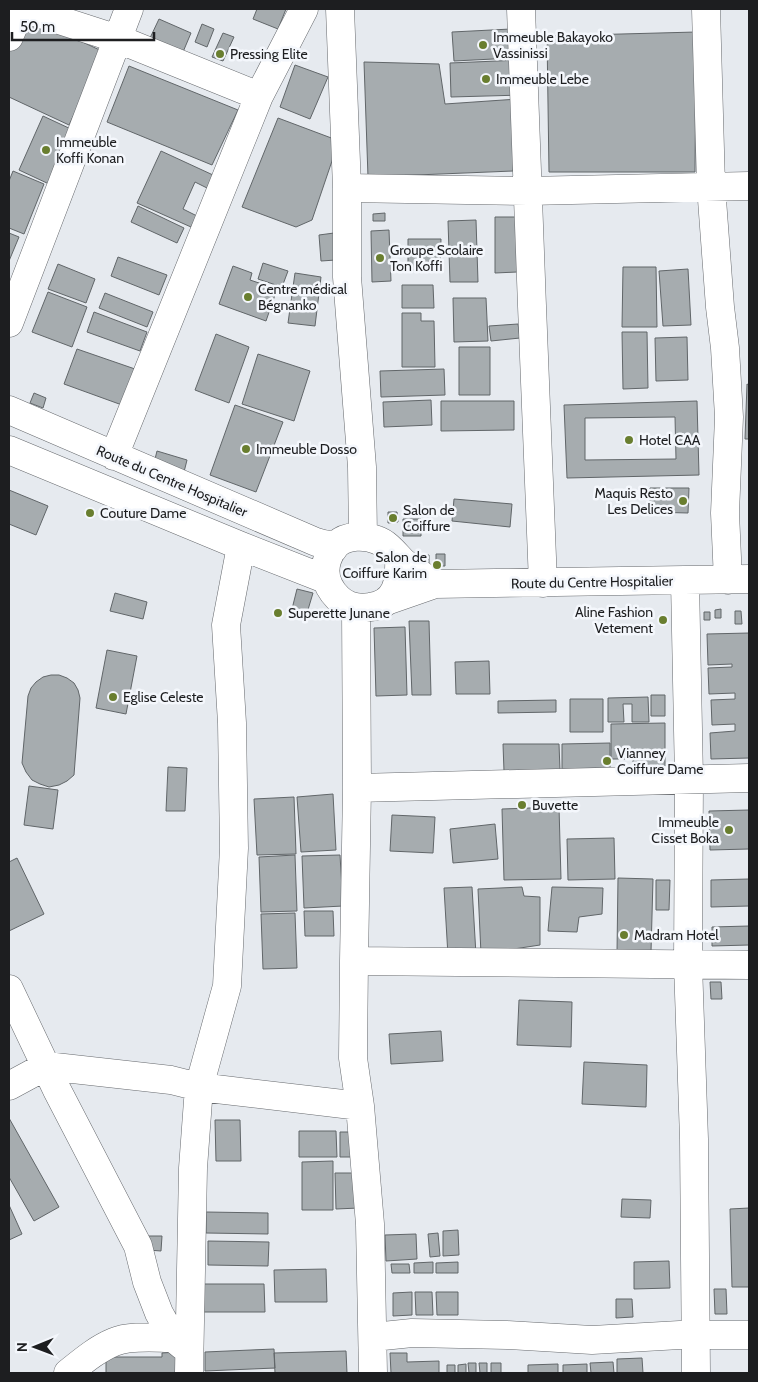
<svg xmlns="http://www.w3.org/2000/svg" width="758" height="1382" font-family="Cabin,sans-serif">
<rect width="100%" height="100%" fill="#e6eaef"/>
<!-- building -->
<path fill="#a6acaf" stroke="#616669" fill-rule="evenodd" d="M257,9H286L278,29L253,19Z
M24,15L104,52L69,125L9,97V51Z
M159,19L191,33L183,52L150,38Z
M202,24L214,29L207,47L195,42Z
M511,29L513,58L454,61L452,32Z
M696,32L695,172H549L547,36Z
M223,33L234,37L223,61L212,57Z
M521,60L523,95L451,97L450,63Z
M364,62L439,64L445,104L518,99L513,171L368,177Z
M295,65L328,77L310,119L280,107Z
M129,66L238,110L212,165L107,122Z
M43,116L73,130L49,184L19,170Z
M278,118L334,139V155L312,220L296,227L242,207Z
M161,151L213,175L207,188L195,182L183,209L197,216L191,227L137,203Z
M13,171L44,184L24,234L9,228V181Z
M138,206L184,228L177,243L131,222Z
M385,213V221H373V214Z
M495,217H516L517,272L495,273Z
M476,220L478,282H450L448,221Z
M389,230L391,281L372,282L371,231Z
M9,233L19,237L9,261Z
M334,233L336,260L321,261L319,235Z
M408,239H441L440,270H408Z
M118,257L167,275L159,295L111,276Z
M263,263L288,271L282,287L258,279Z
M58,264L95,279L86,303L48,289Z
M233,266L252,273L250,280L277,289L266,321L219,304Z
M623,267H656L657,327H622Z
M688,269L691,325L663,326L659,271Z
M295,273L321,277L315,326L288,323Z
M402,285H433L434,308H402Z
M48,292L87,307L72,347L32,332Z
M105,293L153,312L147,327L99,308Z
M453,298H486L488,341L454,342Z
M94,312L147,332L140,351L87,332Z
M402,313H421V321H434L435,367H402Z
M518,324L520,338L491,341L489,326Z
M622,332H647L648,388L623,389Z
M216,334L249,347L229,403L195,390Z
M687,337L688,380L656,381L655,338Z
M459,347H490V395H459Z
M77,349L135,369L122,405L64,384Z
M258,354L310,371L294,421L242,404Z
M444,369L445,395L381,397L380,371Z
M747,384L749,385V439H745Z
M34,393L46,398L43,408L30,403Z
M431,400L432,425L384,427L383,402Z
M441,401H514V430L441,431Z
M697,401L699,475L567,478L564,405ZM675,417L676,459L585,460V418Z
M235,405L283,422L256,492L210,475Z
M157,451L187,460L184,472L154,463Z
M650,488H689L688,513L650,512Z
M9,490L48,506L36,535L9,524Z
M454,499L512,504L510,527L452,521Z
M388,512H397L398,522L388,523Z
M403,519H421V536H403Z
M436,554H445V566H436Z
M419,555H429V564H419Z
M297,589L313,593L307,613L292,609Z
M115,593L147,602L143,619L110,611Z
M721,609V618H715V610Z
M735,611H741L742,624H735Z
M704,612H710V620H704Z
M409,621H429L431,695H412Z
M405,627L407,695L376,696L374,628Z
M749,633V758L711,759L710,733L735,731V724L712,725L711,700L735,699V693L709,694L708,668L732,667V664L708,665L707,634Z
M107,650L137,656L126,714L96,708Z
M489,661L490,694H456L455,662Z
M51,675H59L67,678L74,683L78,690L80,698L74,775L67,781L59,785L49,787L40,784L32,780L26,772L22,763L28,696L31,688L36,682L43,677Z
M651,695H665V716H651Z
M648,697L649,722H632V704H623L624,722H608V698Z
M570,699H603V732H570Z
M556,700V712L498,713V701Z
M665,723V767H633V759H611V724Z
M610,743V768L562,769V744Z
M503,744H559L560,770L504,771Z
M168,767L187,768L185,811H166Z
M29,786L58,790L53,829L24,825Z
M333,794L336,850L301,852L297,797Z
M294,797L296,854L257,855L254,799Z
M559,807L561,879L504,880L502,809Z
M749,810V849L710,850L709,811Z
M392,815L435,817L433,853L390,851Z
M495,824L498,859L453,863L450,829Z
M614,838L615,879L568,880L567,839Z
M295,855L297,911L261,912L259,857Z
M340,855L343,906L304,908L302,856Z
M17,858L44,914L9,931V862Z
M618,878L653,879L651,952H617Z
M749,879V906L711,907V880Z
M656,880H670L669,910H656Z
M472,887L476,955L448,956L444,888Z
M522,887L524,896L540,897V945L481,954L478,889Z
M552,887L603,888L602,914L579,917L577,932L548,931Z
M304,911H333L334,936H305Z
M295,913L297,968L263,969L261,914Z
M749,926V945L712,946V927Z
M710,982H721L722,999H711Z
M519,1000L572,1002L571,1047L517,1045Z
M441,1031L443,1061L391,1064L389,1034Z
M584,1062L647,1065L646,1107L582,1104Z
M9,1118L59,1207L34,1221L9,1177Z
M215,1120H240L241,1161H216Z
M299,1131H336L337,1157H299Z
M340,1132H355V1157H340Z
M333,1161V1210H302V1162Z
M335,1173H359V1208L336,1209Z
M622,1199L651,1200L650,1218L621,1217Z
M9,1205L22,1234L9,1240Z
M749,1208V1287H732L730,1209Z
M206,1212L268,1213V1234L206,1233Z
M458,1230L459,1255L443,1256V1231Z
M438,1233L440,1256L430,1257L428,1234Z
M416,1234L417,1259L386,1261L385,1235Z
M148,1236H162L161,1251L148,1250Z
M208,1241L269,1242L268,1266L208,1265Z
M669,1261L670,1288L634,1289V1262Z
M433,1262V1273H414V1263Z
M458,1262V1273H436V1263Z
M391,1264H409L410,1273H392Z
M326,1269L327,1302H275L274,1270Z
M204,1284H264L265,1312H204Z
M714,1289H726L727,1314H715Z
M412,1292V1315L393,1316V1293Z
M415,1292H432L433,1315H416Z
M436,1292H458V1315H437Z
M616,1299H632L633,1317L616,1318Z
M274,1349L275,1368L205,1371V1352Z
M346,1351L347,1373H275L274,1353Z
M177,1352V1373H106V1357H162V1353Z
M390,1353H407V1362L439,1361V1373H391Z
M642,1358L643,1373H617V1359Z
M613,1362L614,1373H591L590,1363Z
M468,1363H476V1373H469Z
M479,1363H487V1373H480Z
M491,1363H501V1373H491Z
M466,1364V1373H458V1365Z
M558,1364V1373H528V1365Z
M587,1364V1373H563V1365Z
M447,1365H455V1373H447Z"/>
<g fill="none" stroke-linecap="round" stroke-linejoin="round">
<!-- minor casing -->
<g stroke="#676a6e" stroke-width="29">
<path id="minor" d="M25,9L118,39L259,96
M340,9L347,188V277L362,467L363,537
M521,9C529,200 534,392 543,583
M706,9L711,186L720,307L725,348L729,417L725,513L728,580
M9,37L21,9
M347,188L528,191L749,186
M9,323L129,9
M9,410L316,542L327,545L337,544
M9,450L241,546L325,579
M114,456L259,96L304,9
M399,558C400,581 397,604 370,607C358,609 347,607 338,598C324,584 321,567 332,550C333,550 336,544 337,544C347,535 365,535 377,540C388,544 395,554 403,562C413,570 424,577 435,584
M685,581L689,779L688,964L694,1139L696,1373
M389,600L435,584L749,579
M356,608L357,788L354,961L353,1058L360,1106L370,1224L373,1373
M357,788L749,778
M354,961L749,965
M9,989L57,1090L138,1246L147,1282L159,1313L173,1338L189,1351
M9,1086L46,1066L171,1080L199,1087L360,1106
M373,1337L412,1333L507,1335L592,1340L680,1335H749
M68,1373C83,1361 97,1349 114,1342C130,1335 156,1338 173,1338
M189,1373L193,1168L199,1087L227,986L234,848L232,723L226,625L241,546"/>
</g>
<!-- minor -->
<use href="#minor" stroke="#fff" stroke-width="28"/>
</g>
<!-- markers -->
<g fill="#697e2f" stroke="#f4f7fc" stroke-width="2">
<circle cx="483" cy="45" r="5"/>
<circle cx="220" cy="54" r="5"/>
<circle cx="486" cy="79" r="5"/>
<circle cx="46" cy="150" r="5"/>
<circle cx="380" cy="258" r="5"/>
<circle cx="248" cy="297" r="5"/>
<circle cx="629" cy="440" r="5"/>
<circle cx="246" cy="449" r="5"/>
<circle cx="683" cy="501" r="5"/>
<circle cx="90" cy="513" r="5"/>
<circle cx="393" cy="518" r="5"/>
<circle cx="437" cy="565" r="5"/>
<circle cx="278" cy="613" r="5"/>
<circle cx="663" cy="620" r="5"/>
<circle cx="113" cy="697" r="5"/>
<circle cx="607" cy="761" r="5"/>
<circle cx="522" cy="805" r="5"/>
<circle cx="729" cy="830" r="5"/>
<circle cx="624" cy="935" r="5"/>
</g>
<g text-anchor="middle" dominant-baseline="central" stroke-width="5" stroke-linejoin="round" paint-order="stroke">
<!-- poi labels -->
<g font-size="14" fill="#1d1e20" stroke="#f4f7fc" text-anchor="start">
<text x="493" y="37">Immeuble Bakayoko<tspan x="493" dy="16">Vassinissi</tspan></text>
<text x="230" y="54">Pressing Elite</text>
<text x="496" y="79">Immeuble Lebe</text>
<text x="56" y="142">Immeuble<tspan x="56" dy="16">Koffi Konan</tspan></text>
<text x="390" y="250">Groupe Scolaire<tspan x="390" dy="16">Ton Koffi</tspan></text>
<text x="258" y="289">Centre médical<tspan x="258" dy="16">Bégnanko</tspan></text>
<text x="639" y="440">Hotel CAA</text>
<text x="256" y="449">Immeuble Dosso</text>
<text x="673" y="493" text-anchor="end">Maquis Resto<tspan x="673" dy="16">Les Delices</tspan></text>
<text x="403" y="510">Salon de<tspan x="403" dy="16">Coiffure</tspan></text>
<text x="100" y="513">Couture Dame</text>
<text x="427" y="557" text-anchor="end">Salon de<tspan x="427" dy="16">Coiffure Karim</tspan></text>
<text x="653" y="612" text-anchor="end">Aline Fashion<tspan x="653" dy="16">Vetement</tspan></text>
<text x="288" y="613">Superette Junane</text>
<text x="123" y="697">Eglise Celeste</text>
<text x="617" y="753">Vianney<tspan x="617" dy="16">Coiffure Dame</tspan></text>
<text x="532" y="805">Buvette</text>
<text x="719" y="822" text-anchor="end">Immeuble<tspan x="719" dy="16">Cisset Boka</tspan></text>
<text x="634" y="935">Madram Hotel</text>
</g>
<!-- street labels -->
<g font-size="14" fill="#1d1e20" stroke="#f4f7fc">
<text transform="translate(172 481) rotate(23)">Route du Centre Hospitalier</text>
<text transform="translate(592 582) rotate(-1)">Route du Centre Hospitalier</text>
</g>
</g>
<!-- border -->
<rect width="758" height="1382" fill="none" stroke="#1d1e20" stroke-width="20"/>
<!-- north arrow -->
<g transform="translate(35 1347) rotate(269)" stroke="#f4f7fc" stroke-width="4" paint-order="stroke">
<path d="M0-4L9 19L0 12L-9 19Z" fill="#1d1e20"/>
<text y="-8" font-size="14" font-weight="bold" text-anchor="middle" fill="#1d1e20">N</text>
</g>
<!-- scale -->
<path d="M12 32v8h142v-8" fill="none" stroke="#1d1e20" stroke-width="2.5"/>
<text x="20" y="32" font-size="15" fill="#1d1e20" stroke="#f4f7fc" stroke-width="4" paint-order="stroke">50 m</text>
</svg>
